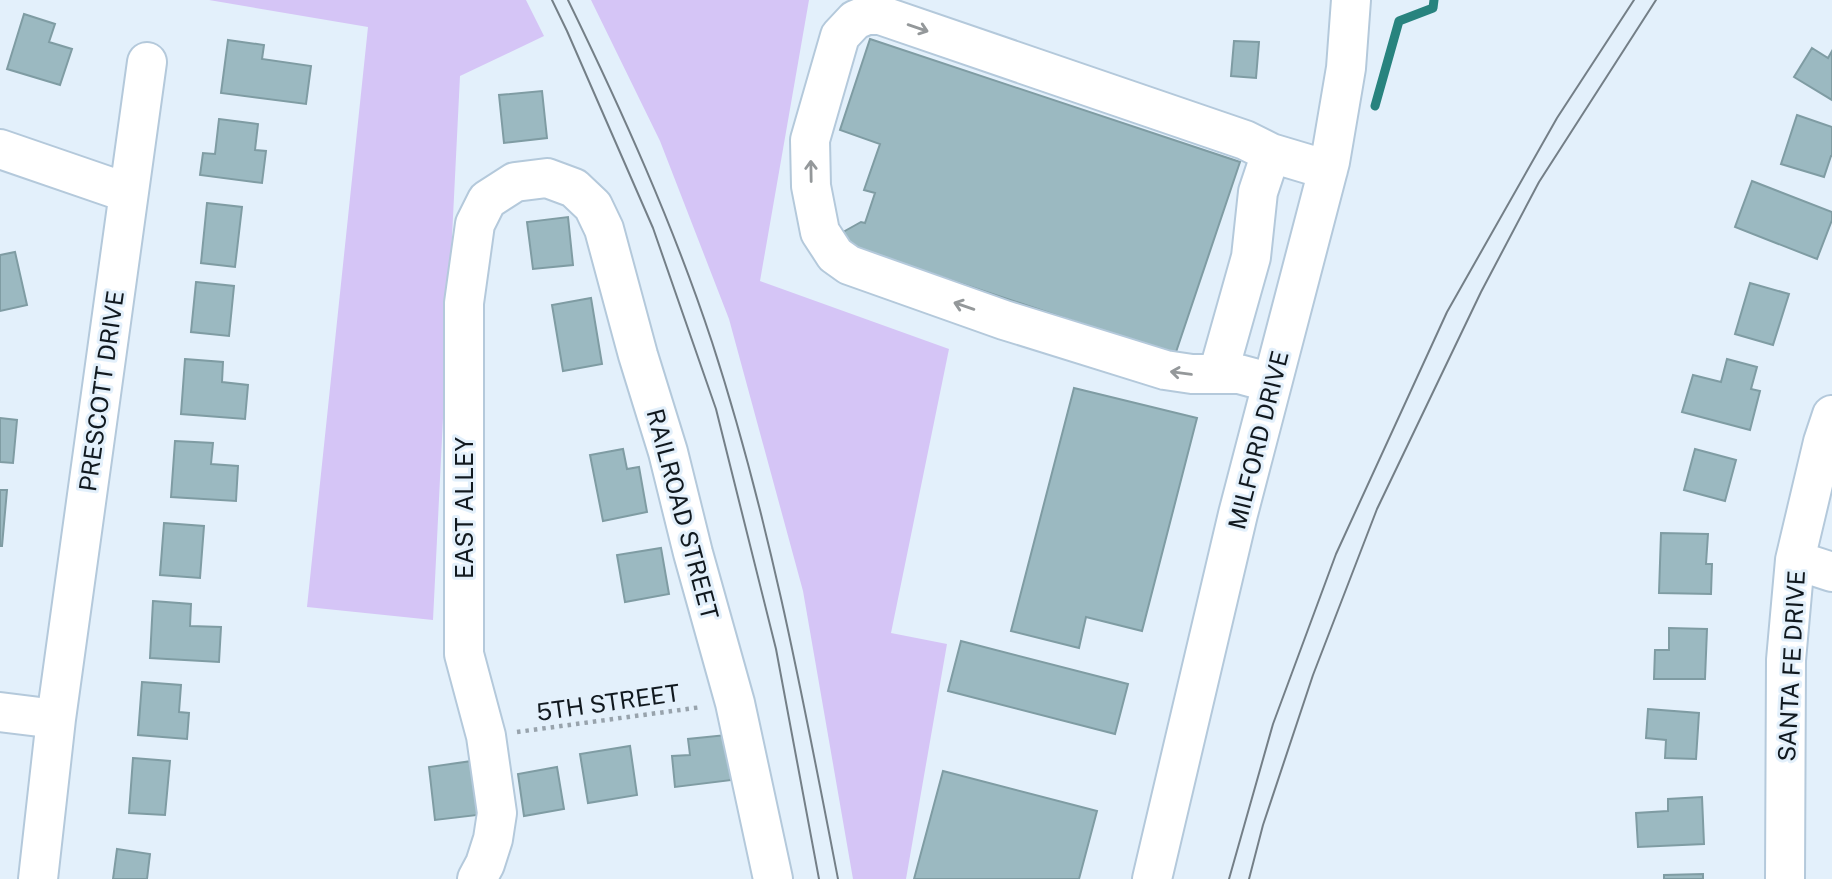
<svg xmlns="http://www.w3.org/2000/svg" width="1832" height="879" font-family="'Public Sans',sans-serif">
<rect width="100%" height="100%" fill="#e3f0fb"/>
<!-- green -->
<path fill="#d5c5f6" d="M209,0H526L544,36L460,76L433,620L307,607L368,27Z
M591,0H809L760,281L949,349L891,633L947,644L906,879H853L803,591L729,319L660,141Z"/>
<g fill="none" stroke-linecap="round" stroke-linejoin="round">
<!-- stream -->
<path stroke="#28837e" stroke-width="9" d="M1375,106L1399,21L1433,8L1434,0"/>
</g>
<!-- building -->
<path fill="#9bb9c1" stroke="#7f9ca3" stroke-width="2" d="M24,14L55,24L49,42L72,49L60,85L7,69Z
M870,39L1240,162L1175,355L852,247L843,232L861,222L865,223L875,193L864,190L880,144L840,130Z
M228,40L264,45L262,59L311,66L306,104L221,93Z
M1234,41L1259,42L1256,78L1231,76Z
M1812,48L1828,58L1832,51V100L1794,77Z
M542,91L547,138L504,143L499,95Z
M1797,115L1832,127V156H1831L1824,177L1781,164Z
M219,119L258,124L255,150L266,151L262,183L200,175L203,153L215,154Z
M1752,181L1832,212V220L1817,259L1735,227Z
M207,203L242,207L235,267L201,263Z
M568,217L573,265L533,269L527,222Z
M15,252L27,305L0,311V255Z
M196,282L234,286L229,336L191,332Z
M1750,283L1789,294L1773,345L1735,334Z
M591,298L602,364L563,371L552,305Z
M185,359L223,362L222,382L248,385L245,419L181,414Z
M1727,359L1757,367L1751,389L1760,391L1750,430L1682,412L1693,375L1721,382Z
M1074,388L1197,418L1142,631L1086,617L1079,648L1011,631Z
M0,418L17,420L13,463L0,462Z
M175,441L213,443L211,464L238,466L236,501L171,497Z
M623,449L627,469L639,467L647,512L603,521L590,455Z
M1695,449L1736,460L1725,501L1684,490Z
M0,490H7L2,546H0Z
M164,523L204,526L200,578L160,575Z
M1661,533L1708,534L1706,564H1712L1711,594L1659,593Z
M661,548L669,594L625,602L617,555Z
M153,601L191,604L190,626L221,627L219,662L150,658Z
M1669,628L1707,629L1705,679H1654L1655,650H1669Z
M961,641L1128,684L1115,734L948,691Z
M142,682L181,685L179,712L189,713L187,739L138,735Z
M1648,709L1699,713L1696,759L1665,758L1666,740L1646,738Z
M726,735L732,780L675,787L672,756L690,755L688,739Z
M630,746L637,795L588,803L580,754Z
M133,758L170,761L165,815L129,813Z
M479,760L486,814L435,820L429,767Z
M557,767L564,809L524,816L518,774Z
M943,771L1097,811L1079,879H914Z
M1702,797L1704,844L1638,847L1636,813L1668,811V799Z
M117,849L150,854L147,879H113Z
M1703,874V879H1664V875Z"/>
<g fill="none" stroke-linecap="round" stroke-linejoin="round">
<!-- minor casing -->
<g stroke="#b4c9db" stroke-width="42">
<path id="minor" d="M0,149L128,193
M1218,374L1251,257L1258,192L1271,153
M1272,383L1239,374H1192L1165,370L1004,320L849,265L835,255L820,232L811,186L810,140L840,36L855,20L867,15H880L1245,140L1271,153L1328,170
M1795,560L1832,572
M0,712L56,719
M38,879L56,719L147,62
M477,879L485,864L493,839L497,813L486,736L464,654V303L475,224L487,200L515,182L547,178L574,188L593,206L604,229L638,355L668,452L693,553L735,703L773,879
M1152,879L1238,514L1330,162L1346,68L1351,0
M1785,879L1786,660L1795,560L1823,442L1832,415"/>
</g>
<!-- path -->
<path stroke="#98a3ac" stroke-width="4.5" stroke-dasharray="3.5 5" stroke-linecap="butt" d="M517,732L702,707"/>
<!-- minor -->
<use href="#minor" stroke="#fff" stroke-width="38"/>
<!-- tram -->
<path stroke="#747f87" stroke-width="2" d="M552,0L567,31L653,228L716,409L776,649L819,879
M568,0C622,111 673,224 712,342C769,517 803,698 838,879
M1229,879L1273,724L1336,554L1447,312L1557,118L1634,0
M1249,879L1263,825L1313,675L1377,509L1481,292L1539,182L1656,0"/>
</g>
<!-- one-way arrows -->
<defs><path id="oneway-shaft" d="M-6 0H5M1.5-3L5.5 0L1.5 3" fill="none" stroke-width="1.6" stroke-linecap="round" stroke-linejoin="round" transform="scale(1.75)"/></defs>
<g stroke="#94989a">
<use href="#oneway-shaft" transform="translate(918 28) rotate(19)"/>
<use href="#oneway-shaft" transform="translate(811 171) rotate(-91)"/>
<use href="#oneway-shaft" transform="translate(964 306) rotate(-161)"/>
<use href="#oneway-shaft" transform="translate(1181 373) rotate(-172)"/>
</g>
<g text-anchor="middle" dominant-baseline="central" stroke-width="6" stroke-linejoin="round" paint-order="stroke">
<!-- street labels -->
<g font-size="24" fill="#11191f" stroke="#e3f0fb">
<text transform="translate(101 391) rotate(-82)">PRESCOTT DRIVE</text>
<text transform="translate(1258 440) rotate(-76)">MILFORD DRIVE</text>
<text transform="translate(464 508) rotate(-90)">EAST ALLEY</text>
<text transform="translate(683 514) rotate(75)">RAILROAD STREET</text>
<text transform="translate(1791 666) rotate(-87)">SANTA FE DRIVE</text>
<text transform="translate(608 702) rotate(-8)">5TH STREET</text>
</g>
</g>
</svg>
